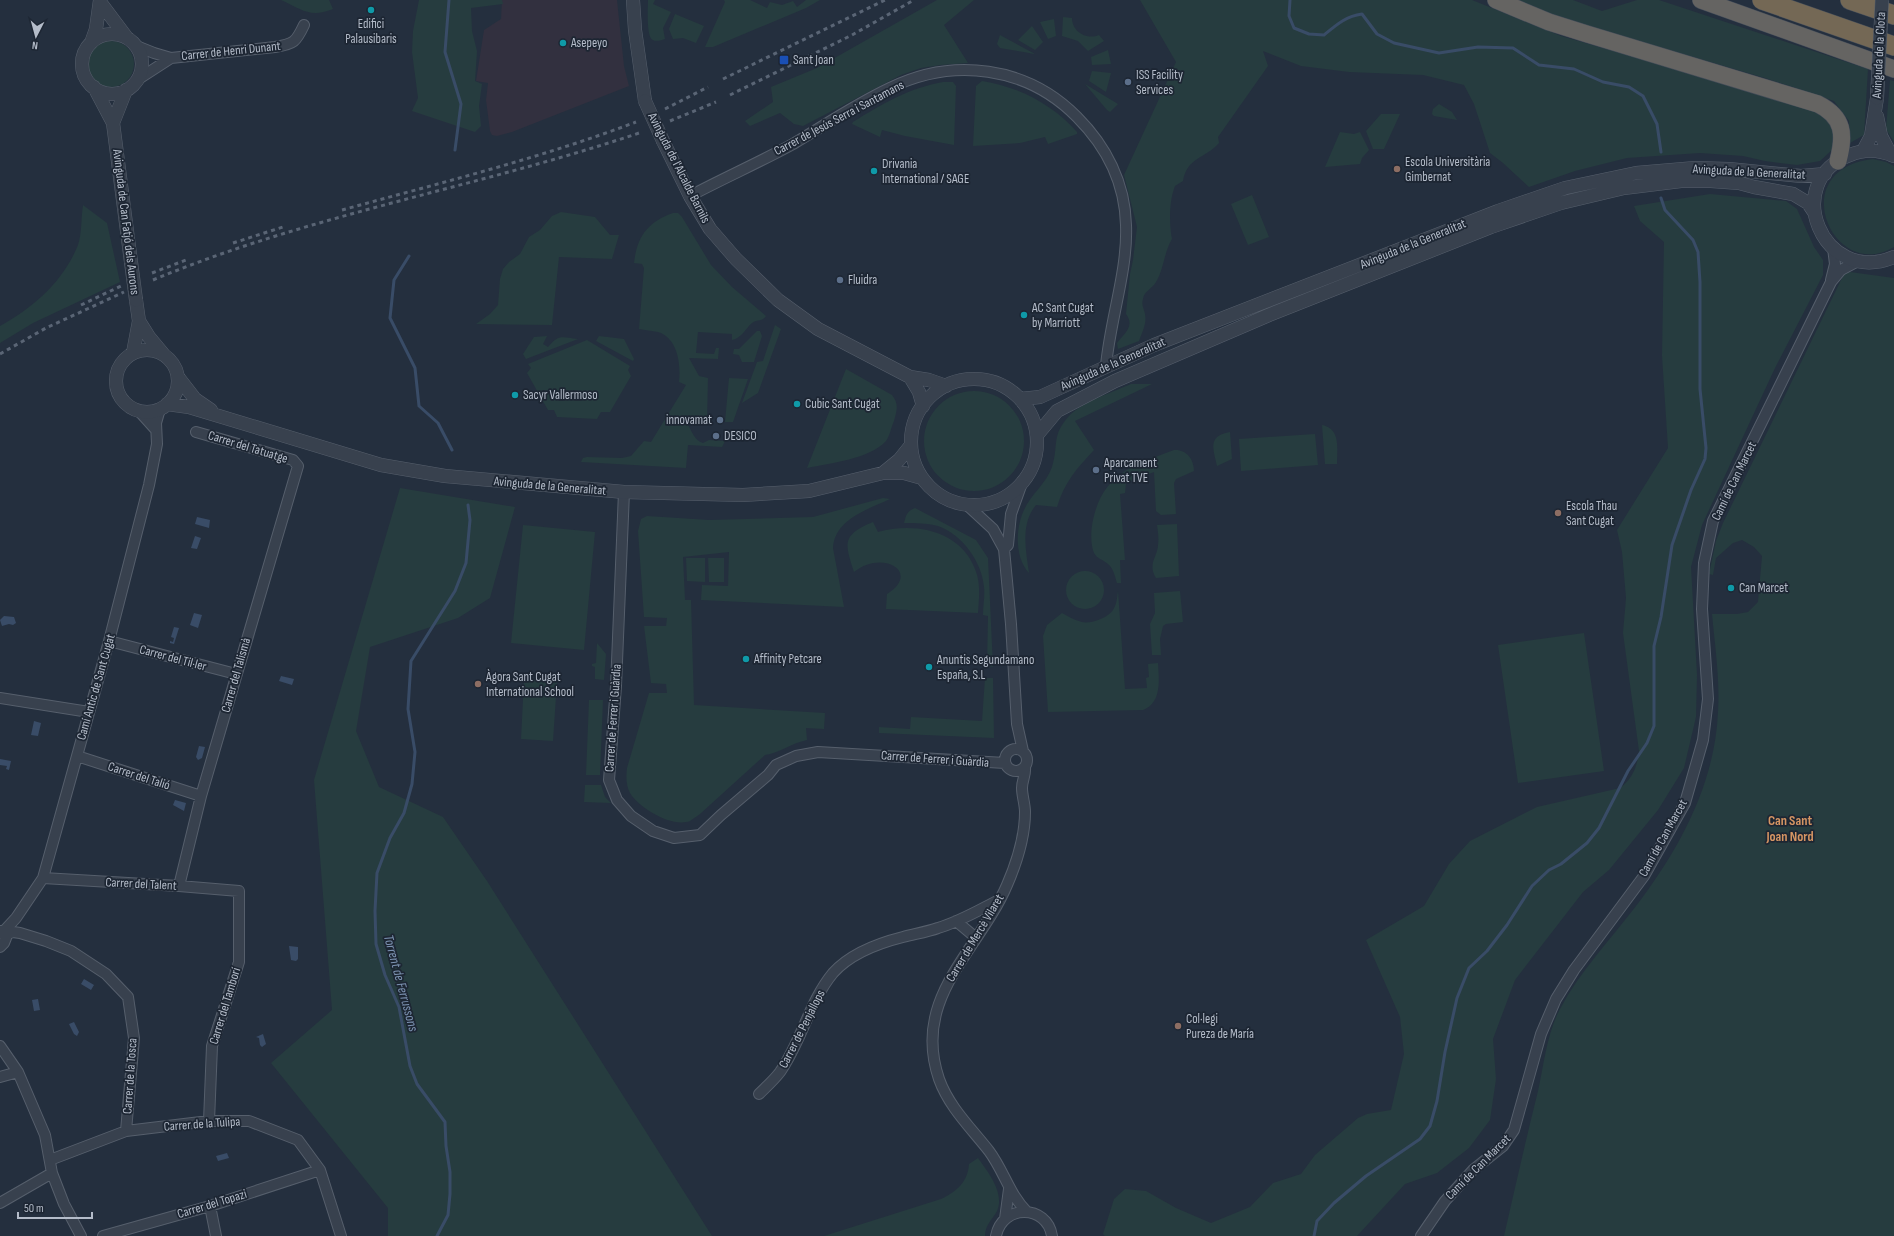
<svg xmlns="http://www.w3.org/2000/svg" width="1894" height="1236" font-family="'Sofia Sans Condensed',sans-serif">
<rect width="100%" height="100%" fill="#242f3e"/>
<!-- medical -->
<path fill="#32303f" d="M502,0H617L624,66L629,86L512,132L497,136L492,135L490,131L486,100L488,83L476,81L484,30L501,19Z"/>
<!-- green -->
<path fill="#263c3f" d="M281,0H329L333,9C310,18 303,10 281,0Z
M419,0H502L503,4L471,8L472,31L477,51L475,81L482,84L479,106L481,126L475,132L412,111L418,98L412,52L413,31Z
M648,0H655L653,4L671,12L663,28L665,39C662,40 656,42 653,40C646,38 648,7 648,0Z
M724,0H750L767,8L770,2L782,5L793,1L797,7L806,0H820L806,8L713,47H705L725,2Z
M937,0H974L944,25L968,63L941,65L921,68L901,75L803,126L794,124L780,113L750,126L745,121L773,102L771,87L817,68Z
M1140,0H1472L1561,36L1816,109L1832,124L1836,137L1833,149L1820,161L1797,165L1765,161L1743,156L1700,153L1627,158L1575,171L1529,187L1503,163L1490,153L1474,104L1464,85L1423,75L1349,72L1301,66L1263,51L1268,66L1218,137L1219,143C1205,159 1187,157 1183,181L1175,186C1169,201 1169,223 1172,239C1164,252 1164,269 1156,282C1152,289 1144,291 1143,299C1141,305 1144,308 1145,314C1147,324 1142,332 1139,341L1118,349L1117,343C1125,333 1135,326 1126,314L1130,274L1133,260L1137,227L1124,175L1176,62Z
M1513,0H1573L1602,11L1637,0H1659L1868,69L1864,135L1850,143L1849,121L1834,101L1765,78L1556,17Z
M675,14L704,26L696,43L683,38L673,39L669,29Z
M1063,17L1072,18C1072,32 1087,40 1099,35L1104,41L1088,51L1078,41L1062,36Z
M1054,19L1056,36L1048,39L1040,22Z
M1032,26L1043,42L1035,50L1018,40Z
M1000,35L1035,54L1000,48L997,44Z
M88 64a23 23 0 1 1 46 0a23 23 0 1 1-46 0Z
M1108,50L1111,64L1092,65L1091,57Z
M1092,71L1111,73L1106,92L1089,81Z
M1890,80L1894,81V142L1886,129Z
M982,81C1019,87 1052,104 1077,132V134L1048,144L1045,137L1020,143L973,146L976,86Z
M943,82H953L956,86L954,145L905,136L882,130L880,137L852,124L853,122C882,104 909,88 943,82Z
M1085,84L1118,104L1110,112L1107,110Z
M1439,104L1452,112L1457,120L1434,116L1432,114L1433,109Z
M1381,114H1400L1384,149H1373L1366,131Z
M1340,132L1354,134L1360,132L1369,150L1362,158L1360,164L1325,167Z
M1873,159L1886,162L1894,166V247C1833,284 1783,169 1873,159Z
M1710,194L1786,201L1797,209L1814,247L1823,260V275L1775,368L1702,525L1691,567L1697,675L1696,717L1684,768L1658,810L1609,870L1583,892L1515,980L1493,1039L1496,1079L1490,1120L1469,1148L1437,1173L1405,1184L1357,1236H1105L1103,1234L1114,1199L1125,1189L1146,1191L1176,1208L1211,1223L1250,1207L1273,1183L1301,1174L1315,1155L1358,1118L1367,1114L1391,1110L1404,1054L1400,1017L1366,940L1424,906L1449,864L1470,841L1537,807L1620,788C1633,778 1637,767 1639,751L1623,633L1626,598L1622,552L1617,530L1668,448L1662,356L1664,242L1640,221L1634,206Z
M1252,195L1269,237L1248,245L1231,204Z
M83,205L107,223L120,282L33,323L0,343V326C34,307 63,282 78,245C82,233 81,217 83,205Z
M561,212L595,217L610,235H619L612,259L559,257L552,325L476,324L490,314L498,305L500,279L503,269L509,262L520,254L529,237L540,230L552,216Z
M673,213H678L682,217L711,265L732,287L766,316C762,322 757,319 752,323C745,329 742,338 732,340V334L698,332L696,353L714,354L716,348H719L718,359L689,358L699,376L708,378L707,422L686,421C691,429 694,441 703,443L709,440L725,441L722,447L688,445L686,468L581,462L583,458L587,457L622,458L631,456L644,441L651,442L686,385L679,382C681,365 678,338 658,332C652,331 645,330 639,329L644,268L642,264L634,263C637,236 648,222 673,213Z
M1850,272L1894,278V1236H1504C1515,1188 1526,1139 1538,1091C1544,1064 1547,1033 1560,1009C1580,971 1611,939 1636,906C1679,850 1715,784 1718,712C1720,679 1715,647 1712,614H1737L1748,612L1758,602L1762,556L1754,547L1742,540L1733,543L1716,558L1713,575L1709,574L1716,541L1723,523L1842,278L1845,274Z
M775,325L781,329L758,393L742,403L757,362L763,361Z
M757,331H760L762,336L754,362H742L739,355L733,354L734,349H739Z
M547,336L543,344L548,347C559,334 561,337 578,339L526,359L523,354L534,337Z
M599,336L624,339L634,359L633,361L596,341Z
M587,340L630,366L628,370L631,376L610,412H601L597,419L557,417L554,410H548L527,373L531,368L528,364Z
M846,369L892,395C899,404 897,410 894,421C891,427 890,436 886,441C870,459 830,463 807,468Z
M729,378L748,379L733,422H725Z
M1131,384H1152L1075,421L1094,450C1077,468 1064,483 1057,507L1036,505C1020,524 1026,551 1029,573C1015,558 1015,529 1024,510C1031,494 1046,484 1052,467C1059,444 1051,436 1069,416C1082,402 1113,392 1131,384Z
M924 441a50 50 0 1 1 100 0a50 50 0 1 1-100 0Z
M1322,425C1341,429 1337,448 1337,464H1325Z
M1230,432L1232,459L1217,466C1214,451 1206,436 1230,432Z
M1315,434L1318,465L1241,471L1239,439Z
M1174,450C1186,449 1194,459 1194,471L1176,479L1174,483L1176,514L1161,515L1156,511L1154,472L1126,483L1125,493L1120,494L1125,560H1120L1121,583H1117C1115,577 1114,569 1108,564C1104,560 1097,559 1094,553C1090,543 1091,529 1093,520C1103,473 1134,465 1174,450Z
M400,488L515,507L490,598L458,618L370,647L356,731L379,787L443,817L487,881L712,1236H388V1208L271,1063L332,1010L314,780Z
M883,498L890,499C867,510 835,519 833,548L844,607L701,600L702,585L728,586L729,552L683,557L685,600H691L694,705L825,713L824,729L806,728L807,740C792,743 779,753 765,755L700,814C697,816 693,819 690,821C672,828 639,808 630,793C626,786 626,776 627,768L649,693H667L666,684L651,683L644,626H666L667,618L644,617L638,531L641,519L647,516L709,520L813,517Z
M915,508L976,540L988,558L993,667L987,666L988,616L983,615C983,606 985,596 984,587C982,562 962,534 938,526C926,523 916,523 904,523C906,515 907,511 915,508Z
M873,522L878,532C914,522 960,530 975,569C981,583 979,598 978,613L886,609L887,594C922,572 882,549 854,572C845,544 841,535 873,522Z
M1177,524L1179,576L1156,578C1147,564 1158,556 1158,545C1159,538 1158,532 1157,525Z
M523,525L595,532L584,650L511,643Z
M686,558H705V582L687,581Z
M708,558H724V582H709Z
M1066 590a19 19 0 1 1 38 0a19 19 0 1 1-38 0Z
M1118,591L1125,689L1147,688L1146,678L1149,677L1148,664L1158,663C1159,680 1162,703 1143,710L1048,712L1043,636L1047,625L1062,613C1068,616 1074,620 1082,622C1091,624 1108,618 1113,610C1117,604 1117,597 1118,591Z
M1180,591L1183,622L1166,624L1163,626L1160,639L1161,655H1152L1150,624L1155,613L1154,593Z
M1584,633L1604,771L1518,783L1498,645Z
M597,643L606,654L604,680L595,679V667L592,666V664L596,663Z
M985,678H993L994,738L879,733V727L910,729L911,717L982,721Z
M524,679L557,681L553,741L521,739Z
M589,700H603L600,775H586Z
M585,785H601L605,797L611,803L584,802Z
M978,1158C988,1172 1005,1193 997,1211C992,1220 985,1225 985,1236H824L941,1199C956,1192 968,1182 969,1164Z"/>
<!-- water -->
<path fill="#394c67" d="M197,517L210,520L209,528L195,524Z
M195,536L201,538L197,549L191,548Z
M194,613L202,615L198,628L190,625Z
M4,616L14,617L16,623L13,625L9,624L2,626L0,620Z
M174,627L179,628L174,644L170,643V641L173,642L174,638L171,637Z
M281,676L294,679L292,685L279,681Z
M34,721L41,723L38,736L31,735Z
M199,746L205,747L202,758L198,760L196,757Z
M0,759L11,761L9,770L6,769L7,766L0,765Z
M175,800L186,803L184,811L173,805Z
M289,946L298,947V959L296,961L291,960Z
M84,979L94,985L91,990L81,984Z
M38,999L40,1010L34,1011L32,1000Z
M74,1022L79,1032L77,1036L74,1034L69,1024Z
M263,1034L266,1044L262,1047L260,1045L259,1038L256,1037Z
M227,1153L229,1158L218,1161L216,1156Z"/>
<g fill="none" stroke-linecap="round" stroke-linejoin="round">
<!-- stream -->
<path stroke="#394c67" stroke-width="3" d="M449,0L445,52L461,104L455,150
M1290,0L1289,16L1294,28L1309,34L1324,35C1336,25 1346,16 1362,14L1377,34L1394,43L1439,53L1478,47L1513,48L1539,65L1574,69L1603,82L1629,87L1643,96L1657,124L1661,152
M409,256L394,280L390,318L415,368L419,406L438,423L452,450
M437,1236L448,1215L450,1194V1172L446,1146L445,1122L417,1084L410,1066L399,1007L385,975L376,944L375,911L377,873L390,838L404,813L412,784L415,752L408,709L411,661L455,591L466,563L470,520L468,505
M1314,1236L1317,1221L1334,1203L1366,1176L1420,1139L1430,1126L1437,1101L1445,1052L1457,998L1469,968L1487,951L1507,925L1532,886L1549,870L1561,864L1587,843L1599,828L1628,771L1647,743L1654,726V646L1661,617L1672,545L1691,490L1705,459L1706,448L1700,389V282L1698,252L1693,240L1665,210L1661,198"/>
<!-- minor casing -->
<g stroke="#565f6c" stroke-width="12">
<path id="minor" d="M134,45L154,53L171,58L275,47C294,44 296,42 304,25
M137,80L171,58
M690,196C724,178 760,162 793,144C825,125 856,104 890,88C953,57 1027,66 1077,117C1106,146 1125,183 1126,225C1128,270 1110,320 1106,366
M1831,280L1835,264L1833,248
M138,410L156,430
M624,492L616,686L609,780L617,800L631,816L653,831L674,838L700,835L721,815L768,775L776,765L796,756L818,752L1005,763
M967,505L993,529L1004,549L1011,624L1017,724L1023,751
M1004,549L1008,545L1011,514L1022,483
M109,641L236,674
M0,698L89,712
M1005 760a11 11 0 1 1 22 0a11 11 0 1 1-22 0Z
M77,756L201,796
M1025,767C1026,775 1022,780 1022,788C1022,796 1025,804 1025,812C1025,836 1017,862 1007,885C979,951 911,997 939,1079C949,1107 971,1128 989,1151C1004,1171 1009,1194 1027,1212
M43,878L179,886L239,891V962L212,1046L209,1121
M179,886L201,796L298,466L293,460L196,432
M956,921L975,937
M3,932L16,918L43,878L109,641L149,485L157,444L156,423L160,409
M5,935L13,932L20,933L46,941L71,951L106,974L128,997L134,1038L126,1131
M0,947L4,943L6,938L1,931
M0,1046L18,1072L45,1135L52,1173L64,1204L81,1236
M0,1077L18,1072
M759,1094C766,1087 774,1080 780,1072C802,1041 809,1002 833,973C850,954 879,943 903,937C914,934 927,932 938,928C959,922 979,910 999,900
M50,1160L126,1131L209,1121H249L298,1140L320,1170L341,1236
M0,1203L52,1173
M210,1206L216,1236
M1005,1219L1009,1189
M103,1236L210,1206L320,1170
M996,1236C1002,1204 1047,1204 1052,1236
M1421,1236L1445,1201L1473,1170L1503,1146L1514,1130L1541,1034L1556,999L1574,970L1644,876L1685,803L1703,740L1708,699L1702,609L1704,563L1713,521L1831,282L1841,270L1858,261"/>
</g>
<!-- tertiary casing -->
<g stroke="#565f6c" stroke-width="14">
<path id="tertiary" d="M633,0L635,30L645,101
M100,2L127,38
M82 64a30 30 0 1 1 60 0a30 30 0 1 1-60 0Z
M91,43L96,29L100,0
M94,87L113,123L131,262
M1877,116L1881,136L1891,155
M113,123L126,90
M663,141L690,196L710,229L736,259L778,300L818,329L910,377L929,380L946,386
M1863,151L1871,136L1877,98
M1894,156C1880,150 1864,149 1850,155C1780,181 1822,287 1894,257
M139,321L149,337L164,355
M116 381a31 31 0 1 1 62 0a31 31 0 1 1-62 0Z
M133,353L139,321L136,300
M178,377L195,399L211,410
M910,377L919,392L923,406
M911 442a63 63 0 1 1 126 0a63 63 0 1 1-126 0Z
M1020,399L1040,397L1154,345L1498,211L1565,188L1636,173L1695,168L1729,169L1801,176L1825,174
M167,404L189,407L381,465L445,476L624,492L743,495L809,491L883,473H904L922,478
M1037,435L1057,411L1115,381L1269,315L1491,227L1561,203L1624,188L1681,181H1711L1739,183L1754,187L1793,194L1808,203L1814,212
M883,473L899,460L911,445"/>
</g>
<!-- trunk casing -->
<g stroke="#434c59" stroke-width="18">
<path id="trunk" d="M1496,0L1549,22L1587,34L1818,104C1844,117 1845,135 1838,161
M1701,0L1894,69"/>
</g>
<!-- motorway casing -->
<g stroke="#434c59" stroke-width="20">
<path id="motorway" d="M1762,0L1894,46
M1850,0L1894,15"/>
</g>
<!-- minor -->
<use href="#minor" stroke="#38414e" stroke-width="10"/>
<!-- tertiary -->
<use href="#tertiary" stroke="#38414e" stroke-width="13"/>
<!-- trunk -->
<use href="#trunk" stroke="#656462" stroke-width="17"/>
<!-- motorway -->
<use href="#motorway" stroke="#746855" stroke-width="19"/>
<!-- rail -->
<path stroke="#5a6575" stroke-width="3" stroke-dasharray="4 4" stroke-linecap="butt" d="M723,79L885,0
M730,95L852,35L914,0
M665,109L708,87
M670,121L716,102
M342,210C440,183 541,158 636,122
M233,243L286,226
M152,273L186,260
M153,280C311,214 480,187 642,132
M81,305L123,285
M0,354L46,328L124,292"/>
<!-- tertiary-bridge casing -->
<g stroke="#565f6c" stroke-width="14" stroke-linecap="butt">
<path id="tertiary-bridge" d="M1877,98L1882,0
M645,101L663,141
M131,262L136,300"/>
</g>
<!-- tertiary-bridge -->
<use href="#tertiary-bridge" stroke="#38414e" stroke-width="13"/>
</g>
<!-- markers -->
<g fill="#0f9aa8" stroke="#1d2633" stroke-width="1.5">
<circle cx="371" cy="10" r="4"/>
<circle cx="563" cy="43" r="4"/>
<circle cx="874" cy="171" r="4"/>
<circle cx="1024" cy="315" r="4"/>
<circle cx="515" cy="395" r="4"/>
<circle cx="797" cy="404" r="4"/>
<circle cx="1731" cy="588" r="4"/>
<circle cx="746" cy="659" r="4"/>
<circle cx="929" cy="667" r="4"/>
</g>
<rect fill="#1a4fb4" stroke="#1d2633" stroke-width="1.5" x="779" y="55" width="10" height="10" rx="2"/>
<g fill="#5c6f8a" stroke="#1d2633" stroke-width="1.5">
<circle cx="1128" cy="82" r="4"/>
<circle cx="840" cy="280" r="4"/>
<circle cx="720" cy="420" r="4"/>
<circle cx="716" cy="436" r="4"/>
<circle cx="1096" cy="470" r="4"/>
</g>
<g fill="#8d6e63" stroke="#1d2633" stroke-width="1.5">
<circle cx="1397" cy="169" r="4"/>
<circle cx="1558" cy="513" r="4"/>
<circle cx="478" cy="684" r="4"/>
<circle cx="1178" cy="1026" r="4"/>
</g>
<g text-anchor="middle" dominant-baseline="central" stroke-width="3.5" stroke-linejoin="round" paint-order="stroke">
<!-- poi labels -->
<g font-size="13" fill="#b4bcc9" stroke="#1d2633" text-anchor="start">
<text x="371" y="24" text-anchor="middle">Edifici<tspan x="371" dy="15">Palausibaris</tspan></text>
<text x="571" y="43">Asepeyo</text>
<text x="793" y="60">Sant Joan</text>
<text x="1136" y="75">ISS Facility<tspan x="1136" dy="15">Services</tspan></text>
<text x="1405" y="162">Escola Universitària<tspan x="1405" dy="15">Gimbernat</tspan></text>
<text x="882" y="164">Drivania<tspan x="882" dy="15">International / SAGE</tspan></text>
<text x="848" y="280">Fluidra</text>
<text x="1032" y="308">AC Sant Cugat<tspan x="1032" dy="15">by Marriott</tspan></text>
<text x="523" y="395">Sacyr Vallermoso</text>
<text x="805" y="404">Cubic Sant Cugat</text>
<text x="712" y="420" text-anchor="end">innovamat</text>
<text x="724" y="436">DESICO</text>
<text x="1104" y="463">Aparcament<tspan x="1104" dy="15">Privat TVE</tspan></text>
<text x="1566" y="506">Escola Thau<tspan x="1566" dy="15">Sant Cugat</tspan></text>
<text x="1739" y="588">Can Marcet</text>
<text x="754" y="659">Affinity Petcare</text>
<text x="937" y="660">Anuntis Segundamano<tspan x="937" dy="15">España, S.L</tspan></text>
<text x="486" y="677">Àgora Sant Cugat<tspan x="486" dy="15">International School</tspan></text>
<text x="1186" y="1019">Col·legi<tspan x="1186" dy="15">Pureza de María</tspan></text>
</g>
<!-- street labels -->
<g font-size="13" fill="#b4bcc9" stroke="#1d2633">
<text transform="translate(231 51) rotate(-6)">Carrer de Henri Dunant</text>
<text transform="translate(1879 55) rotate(-87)">Avinguda de la Clota</text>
<text transform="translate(839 118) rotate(-28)">Carrer de Jesús Serra i Santamans</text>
<text transform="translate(679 168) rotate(63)">Avinguda de l'Alcalde Barnils</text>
<text transform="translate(1749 172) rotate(3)">Avinguda de la Generalitat</text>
<text transform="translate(126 222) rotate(83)">Avinguda de Can Fatjó dels Aurons</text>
<text transform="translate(1413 244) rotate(-22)">Avinguda de la Generalitat</text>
<text transform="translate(1113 364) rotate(-24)">Avinguda de la Generalitat</text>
<text transform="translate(248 447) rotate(17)">Carrer del Tatuatge</text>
<text transform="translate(1734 481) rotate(-64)">Camí de Can Marcet</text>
<text transform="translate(550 486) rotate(5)">Avinguda de la Generalitat</text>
<text transform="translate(173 658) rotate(15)">Carrer del Til·ler</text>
<text transform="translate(236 675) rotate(-74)">Carrer del Talismà</text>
<text transform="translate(96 687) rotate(-74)">Camí Antic de Sant Cugat</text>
<text transform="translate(613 718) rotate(-86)">Carrer de Ferrer i Guàrdia</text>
<text transform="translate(935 759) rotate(4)">Carrer de Ferrer i Guàrdia</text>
<text transform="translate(139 776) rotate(18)">Carrer del Talió</text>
<text transform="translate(1663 838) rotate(-61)">Camí de Can Marcet</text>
<text transform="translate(141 884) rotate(3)">Carrer del Talent</text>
<text transform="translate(975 938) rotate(-59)">Carrer de Mercè Vilaret</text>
<text transform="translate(225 1006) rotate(-73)">Carrer del Tamborí</text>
<text transform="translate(802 1029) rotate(-63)">Carrer de Penjallops</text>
<text transform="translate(130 1076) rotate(-86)">Carrer de la Tosca</text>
<text transform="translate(202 1124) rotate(-4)">Carrer de la Tulipa</text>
<text transform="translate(1478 1167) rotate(-45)">Camí de Can Marcet</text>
<text transform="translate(212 1204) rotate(-17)">Carrer del Topazi</text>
</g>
<!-- neighbourhood labels -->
<g font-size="14" font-weight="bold" fill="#d59563" stroke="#1d2633">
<text x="1790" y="820">Can Sant<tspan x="1790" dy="16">Joan Nord</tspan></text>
</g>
<!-- water labels -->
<g font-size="14" font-style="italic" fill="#7c92b1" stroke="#1d2633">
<text transform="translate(401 983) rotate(75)">Torrent de Ferrussons</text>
</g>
</g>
<!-- north arrow -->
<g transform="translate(36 36) rotate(186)" stroke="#1d2633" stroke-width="3" paint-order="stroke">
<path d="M0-3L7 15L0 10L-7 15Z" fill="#b4bcc9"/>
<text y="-6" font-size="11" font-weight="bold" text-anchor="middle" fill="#b4bcc9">N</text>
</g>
<!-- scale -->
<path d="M18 1212v6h74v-6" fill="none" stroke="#b4bcc9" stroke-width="2"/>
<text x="24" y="1212" font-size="12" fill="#b4bcc9" stroke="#1d2633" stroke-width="3" paint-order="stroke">50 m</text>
</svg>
